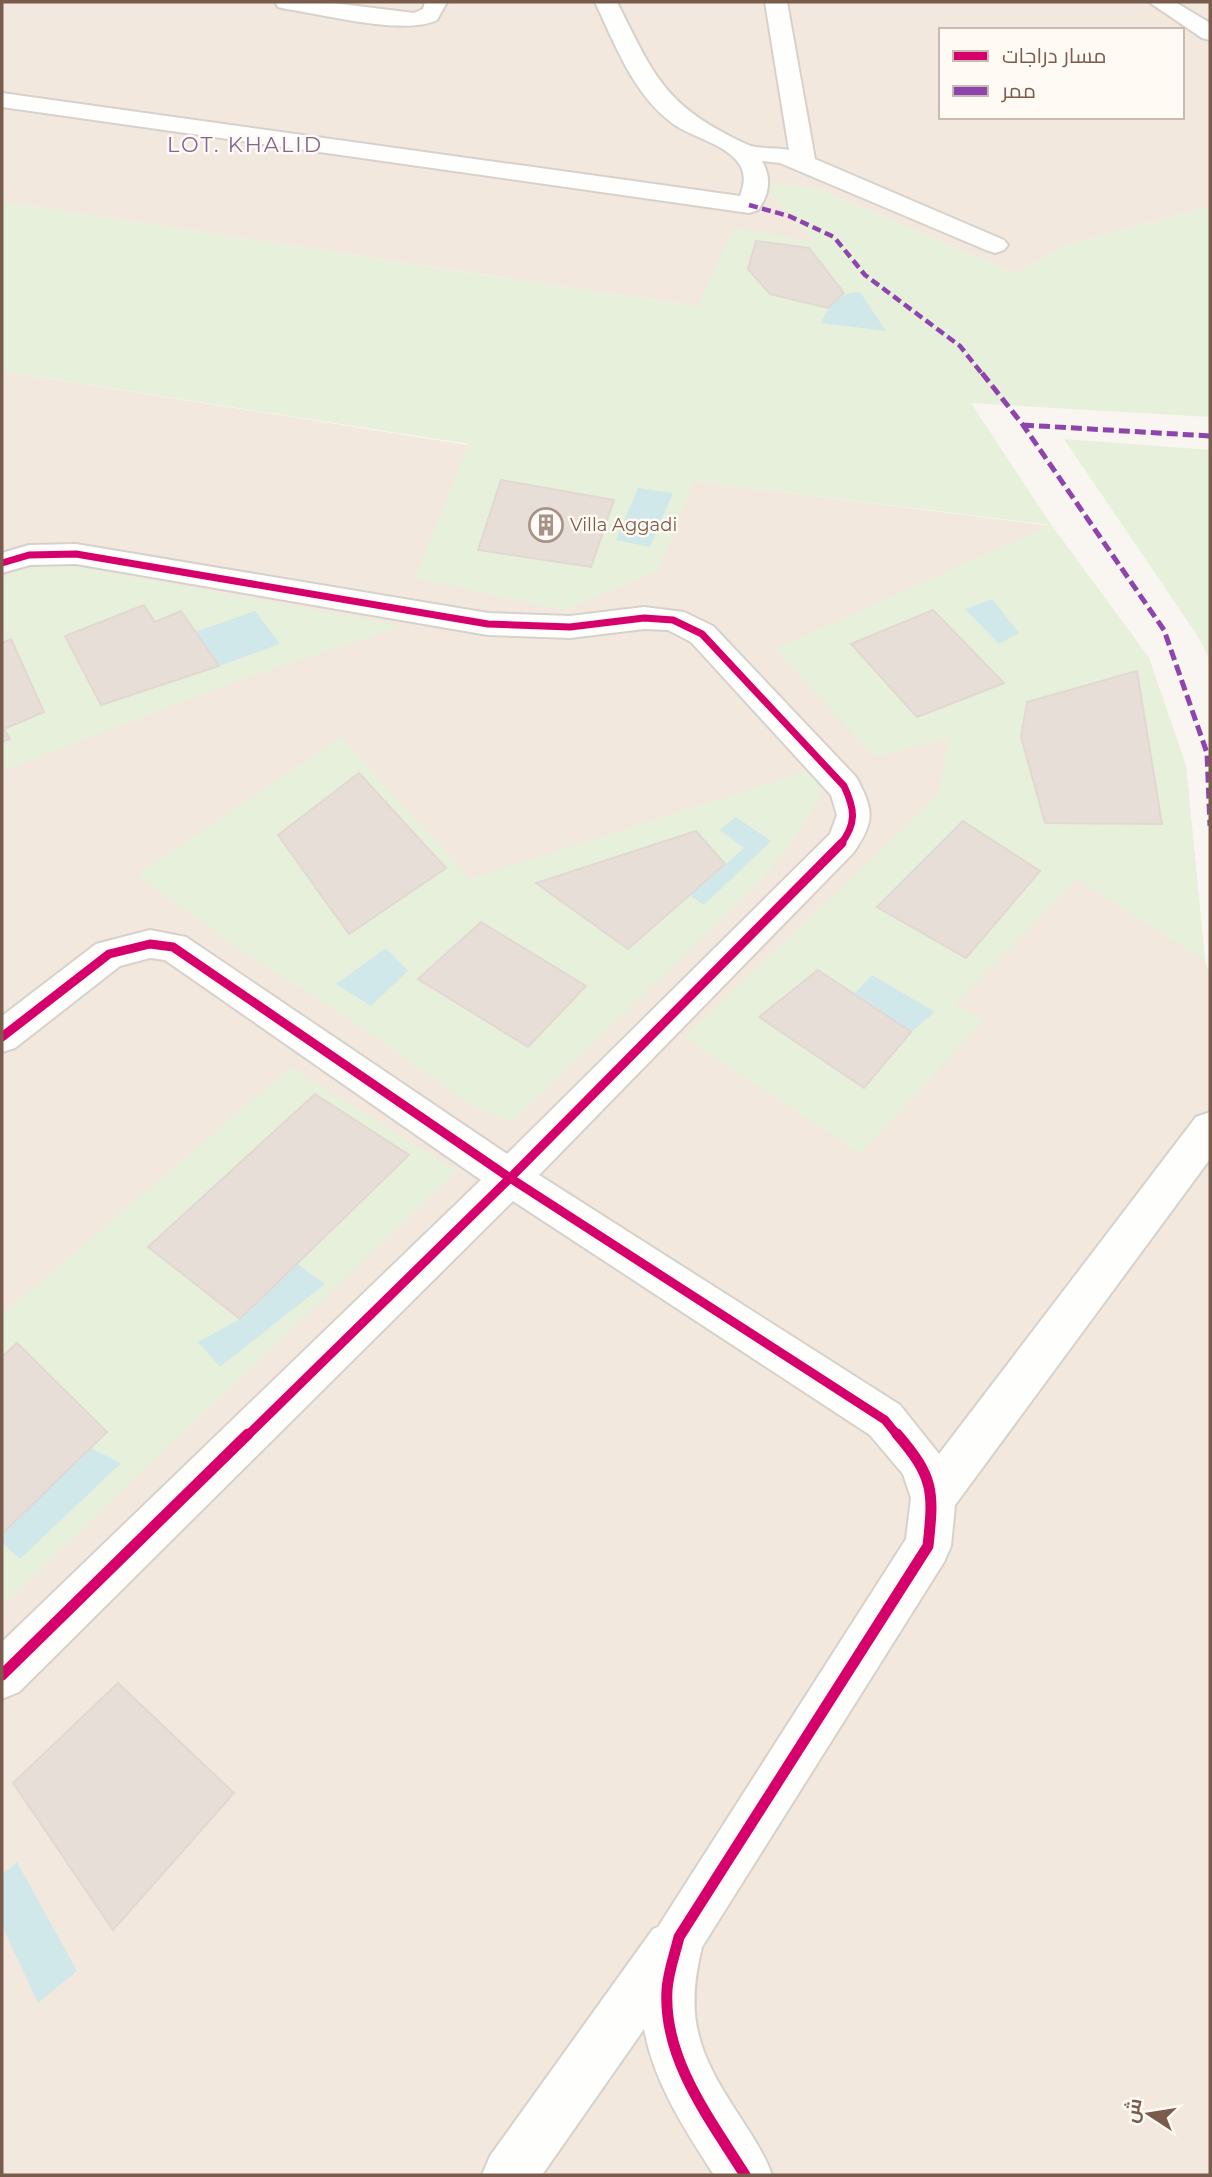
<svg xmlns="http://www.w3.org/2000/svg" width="1212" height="2177" font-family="Montserrat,Cairo,sans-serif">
<rect width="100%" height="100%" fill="#f9f5f0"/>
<!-- residential -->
<path fill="#f2e8de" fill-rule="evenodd" d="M2,2H1210V207L1065,245L1016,274L818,189L758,182L816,243L699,307L2,202ZM941,30H1182V117H941Z
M2,371L694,481L1052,526L1149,658L1186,766L1205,961L1210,975V2175H2Z"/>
<!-- green -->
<path fill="#e7f0db" d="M757,181L818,189L1016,274L1065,245L1210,207V417L971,403L1052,526L1149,658L1186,766L1205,961L1077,879L955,1004L984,1020L861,1154L684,1037L938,795L949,738L875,757L775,649L1051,525L694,481L658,571L564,610L415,578L469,444L2,371V202L698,307L733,228L815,242Z
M1064,439L1210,450V659L1197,635Z
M54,564L74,566L403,626L243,679L2,771V578L19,570Z
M341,737L470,879L813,769L821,795L797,836L758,884L512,1122L477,1109L349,1019L240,950L137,875Z
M291,1067L457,1171L2,1606V1315Z"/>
<!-- water -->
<path fill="#d0e8ea" d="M860,292L886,331L821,323C830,304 838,293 860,292Z
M638,488L673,493L650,547L616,540Z
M992,599L1019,633L999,644L965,609Z
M255,611L280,644L219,666L195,632Z
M736,817L771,841L704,905L690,895L744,848L720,830Z
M386,948L408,971L371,1006L336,984Z
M872,975L935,1012L911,1032L854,994Z
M297,1264L325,1284L220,1367L198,1342L240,1319Z
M91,1448L121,1463L20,1559L2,1543V1534Z
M17,1862L77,1971L38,2003L2,1926V1875Z"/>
<!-- building -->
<path fill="#e6ded7" stroke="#e2d8d2" stroke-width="2" d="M756,241L809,248L844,293L828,308L770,294L748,269Z
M501,480L614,500L591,567L478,550Z
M144,605L155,622L181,611L219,666L101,705L65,636Z
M933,610L1004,683L917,717L851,644Z
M11,639L44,712L4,729L10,739L2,742V643Z
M1137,671L1162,824L1045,823L1021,737L1027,702Z
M359,773L446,868L349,934L278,835Z
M963,821L1040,871L966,958L877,907Z
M696,831L725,864L628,949L536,883Z
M481,922L586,986L528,1047L418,979Z
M818,970L911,1032L864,1088L759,1017Z
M315,1094L409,1155L240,1319L148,1247Z
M17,1343L107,1432L2,1534V1357Z
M118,1683L234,1793L113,1930L13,1783Z"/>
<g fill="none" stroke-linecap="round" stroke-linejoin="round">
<!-- minor casing -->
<g stroke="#d7d1cb" stroke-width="4">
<path id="minor" d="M275,2H325L414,13L423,9L425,2H447L437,20C404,36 323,14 286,9L278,7Z
M595,2H617C655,78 665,106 746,144C758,150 776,147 789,150L765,2H787L815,159L1004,240L1008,245L1004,250L995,253L986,250L780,163L762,161C772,178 769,195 758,210L749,213L2,107V93L740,196C744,186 746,175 740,165C726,143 692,138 672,123C633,94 615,44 595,2Z
M1149,2H1175L1210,23V40L1202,38Z
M76,544L488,613L570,616L644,607L684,612L713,626L856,777C874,810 875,821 854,852L539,1175L900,1405L939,1454L1196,1117L1210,1112V1159L955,1505L951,1546L944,1562L702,1947C684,2019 699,2054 738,2114C751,2134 764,2153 772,2175H714C685,2130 654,2083 644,2029L542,2175H482L490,2156L653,1929L658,1927L906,1539L911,1498L903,1474L870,1435L513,1201L19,1692L2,1699V1642L481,1180L165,960L150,958L120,966L15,1048L2,1052V1016L96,944L150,930L186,937L507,1154L830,834L837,815L831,795L691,642L668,630L644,629L570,638L488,635L76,564L30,565L2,573V553L29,545Z"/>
</g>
<!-- minor -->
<use href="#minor" fill="#fefefd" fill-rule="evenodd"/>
<!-- quiet-far1 -->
<path stroke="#8e44ad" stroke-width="4.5" stroke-dasharray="9 4.5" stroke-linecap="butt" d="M749,205L789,216L834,237L865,275L960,346L983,375"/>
<!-- quiet -->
<path stroke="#8e44ad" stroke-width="5" stroke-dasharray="11 5" stroke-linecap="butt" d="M982,373L1023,425L1164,630L1207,753L1210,826
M1023,425L1210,436"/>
<!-- cycleway-far2 casing -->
<g stroke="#fffaf3" stroke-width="10">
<path id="cycleway-far2" d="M2,563L29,555L76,554L488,624L570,627L644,618L673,620L702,634L844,786C855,809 857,824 840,845"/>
</g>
<!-- cycleway-far1 casing -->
<g stroke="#fffaf3" stroke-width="13">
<path id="cycleway-far1" d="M2,1037L109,954L150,944L173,947L510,1178L885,1420L898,1436
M247,1436L510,1178L842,843"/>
</g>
<!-- cycleway casing -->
<g stroke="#fffaf3" stroke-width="16">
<path id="cycleway" d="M2,1675L248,1434
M745,2175C710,2119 663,2059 667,1990C668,1972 675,1954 679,1937L928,1546C934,1491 934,1477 897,1434"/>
</g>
<!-- cycleway-far2 -->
<use href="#cycleway-far2" stroke="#d6006c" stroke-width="7"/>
<!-- cycleway-far1 -->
<use href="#cycleway-far1" stroke="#d6006c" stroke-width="9"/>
<!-- cycleway -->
<use href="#cycleway" stroke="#d6006c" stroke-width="11"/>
</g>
<!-- icons -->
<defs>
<g id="building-ring" transform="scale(1.75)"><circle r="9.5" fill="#fffaf3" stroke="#a69286" stroke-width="1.5"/><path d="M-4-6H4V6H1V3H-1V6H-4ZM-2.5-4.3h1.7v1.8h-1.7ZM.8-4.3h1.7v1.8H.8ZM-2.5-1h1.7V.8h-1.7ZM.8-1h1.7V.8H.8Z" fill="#a69286"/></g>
</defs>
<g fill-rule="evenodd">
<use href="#building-ring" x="546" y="525"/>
</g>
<g text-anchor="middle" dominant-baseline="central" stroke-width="5" stroke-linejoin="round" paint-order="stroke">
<!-- far-poi labels -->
<g font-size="18" fill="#7a5c4d" stroke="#fffaf3" text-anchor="start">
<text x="570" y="525">Villa Aggadi</text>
</g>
<!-- far-quarter labels -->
<g font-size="21" letter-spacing="2" fill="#846695" stroke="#fffaf3">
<text x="245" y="144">LOT. KHALID</text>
</g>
</g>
<!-- border -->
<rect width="1212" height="2177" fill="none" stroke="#7a5c4d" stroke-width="7"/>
<!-- legend -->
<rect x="939" y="28" width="245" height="91" fill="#fffaf3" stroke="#cabbb1" stroke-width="2"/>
<rect x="953" y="51" width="35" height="10" fill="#d6006c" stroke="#cabbb1" stroke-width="2"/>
<text x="1002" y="63" font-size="21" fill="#7a5c4d">مسار دراجات</text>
<rect x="953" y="86" width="35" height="10" fill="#8e44ad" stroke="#cabbb1" stroke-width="2"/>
<text x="1002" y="98" font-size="21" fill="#7a5c4d">ممر</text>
<!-- north arrow -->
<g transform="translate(1149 2114) rotate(282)" stroke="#fffaf3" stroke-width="5" paint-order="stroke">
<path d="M0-5L12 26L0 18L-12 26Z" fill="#7a5c4d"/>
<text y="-10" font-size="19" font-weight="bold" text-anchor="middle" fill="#7a5c4d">ش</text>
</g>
</svg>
